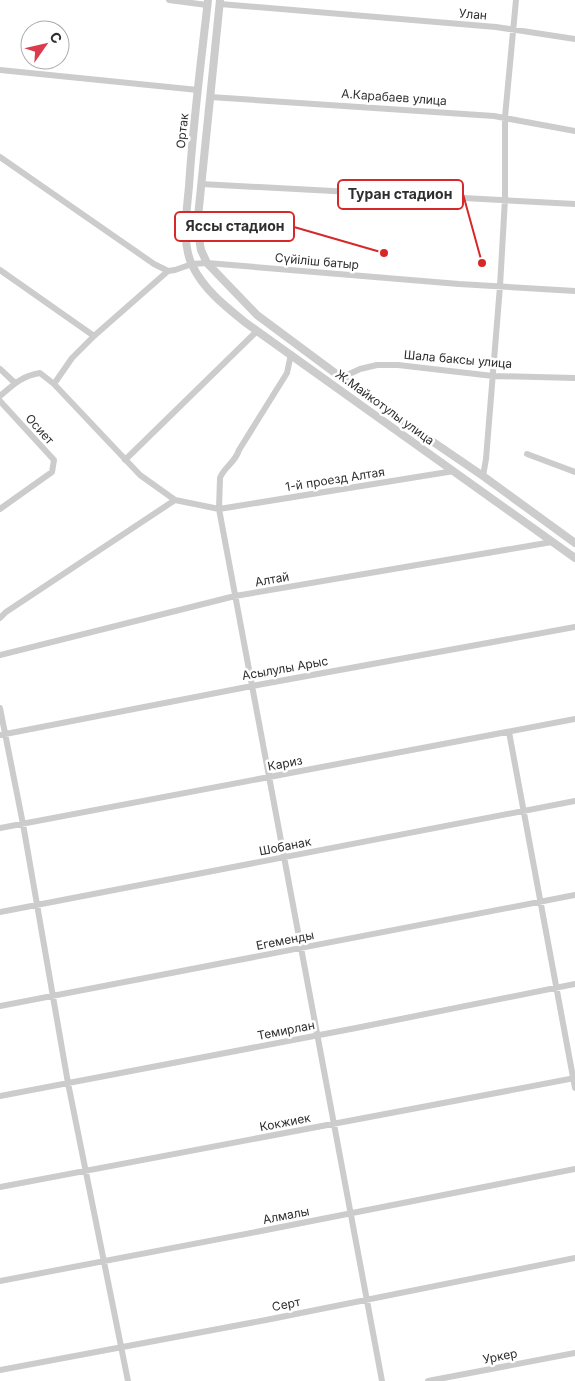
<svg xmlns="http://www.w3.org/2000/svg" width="575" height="1381" font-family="Inter,sans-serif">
<rect width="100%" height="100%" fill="#fff"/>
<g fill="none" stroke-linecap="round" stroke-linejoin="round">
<!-- minor -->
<path stroke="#ccc" stroke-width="6" d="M169,0L207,5
M220,4L496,27L575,39
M0,70L198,90
M210,97L494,116L575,131
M0,157L154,264L168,271L175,270L192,264L207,263L459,284L575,291
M201,184L575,204
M0,270L94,336L168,271
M291,354L287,373L239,450C235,463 224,467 220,478L219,509L382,1381
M0,369L15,383
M341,378L360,369L377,365H398L493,376L575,378
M54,384L72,358L94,336
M0,396C14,384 22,376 40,373L54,384L140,475L175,500L219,509L454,471
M0,401L54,460L52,472L0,509
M527,454L575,472
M125,460L257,331
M483,476L486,459L500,286L505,199V117L516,0
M0,618L6,612L175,500
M0,655L235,596L552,542
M0,708L23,824L68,1083L128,1381
M509,732L575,1088
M0,735L252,686L575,627
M0,828L575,719
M0,912L575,801
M0,1006L575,895
M0,1096L356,1028L575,984
M0,1187L575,1078
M0,1281L261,1231L575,1169
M0,1370L266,1320L575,1258
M428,1381L575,1353"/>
<!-- tertiary -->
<path stroke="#ccc" stroke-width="8" d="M208,0C201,62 193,123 189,186C187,211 181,241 192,265C204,290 225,306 246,323L575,558
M220,0L197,227L201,250L207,263L257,315L366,396L483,476L575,543"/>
</g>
<g text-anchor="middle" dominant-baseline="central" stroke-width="5" stroke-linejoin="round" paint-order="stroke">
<!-- street labels -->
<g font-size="12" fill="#2f2f2f" stroke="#fff">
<text transform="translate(473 14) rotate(5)">Улан</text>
<text transform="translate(394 97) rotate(4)">А.Карабаев улица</text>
<text transform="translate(182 131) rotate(-84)">Ортак</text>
<text transform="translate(317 261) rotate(5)">Сүйіліш батыр</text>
<text transform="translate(458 359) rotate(5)">Шала баксы улица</text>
<text transform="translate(385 407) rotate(36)">Ж.Майкотулы улица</text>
<text transform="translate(40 429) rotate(48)">Осиет</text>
<text transform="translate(335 479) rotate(-9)">1-й проезд Алтая</text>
<text transform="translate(272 579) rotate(-10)">Алтай</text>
<text transform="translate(285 668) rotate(-10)">Асылулы Арыс</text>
<text transform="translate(285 763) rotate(-11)">Кариз</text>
<text transform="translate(285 846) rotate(-11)">Шобанак</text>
<text transform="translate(285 940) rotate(-11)">Егеменды</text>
<text transform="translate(286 1030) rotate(-11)">Темирлан</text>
<text transform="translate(285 1122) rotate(-11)">Кокжиек</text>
<text transform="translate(286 1215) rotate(-11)">Алмалы</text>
<text transform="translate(286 1304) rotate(-11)">Серт</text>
<text transform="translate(500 1356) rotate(-11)">Уркер</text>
</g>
</g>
<!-- callouts -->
<path fill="none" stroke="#d62828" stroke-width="2" d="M482 263L463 194M384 253L294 227"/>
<g fill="#d62828" stroke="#fff" stroke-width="2">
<circle cx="482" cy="263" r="5"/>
<circle cx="384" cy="253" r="5"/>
</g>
<g fill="#fff" stroke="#d62828" stroke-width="2">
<rect x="338" y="180" width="125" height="29" rx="5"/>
<rect x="175" y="212" width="119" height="29" rx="5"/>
</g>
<g font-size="14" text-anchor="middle" font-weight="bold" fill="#2f2f2f">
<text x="400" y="199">Туран стадион</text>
<text x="235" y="231">Яссы стадион</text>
</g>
<!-- north arrow -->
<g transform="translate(45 45) rotate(56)"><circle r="24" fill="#ffffff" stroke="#acacac"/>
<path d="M0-4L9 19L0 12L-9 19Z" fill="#db3c4c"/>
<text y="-8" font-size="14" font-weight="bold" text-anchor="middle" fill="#2f2f2f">С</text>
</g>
</svg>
